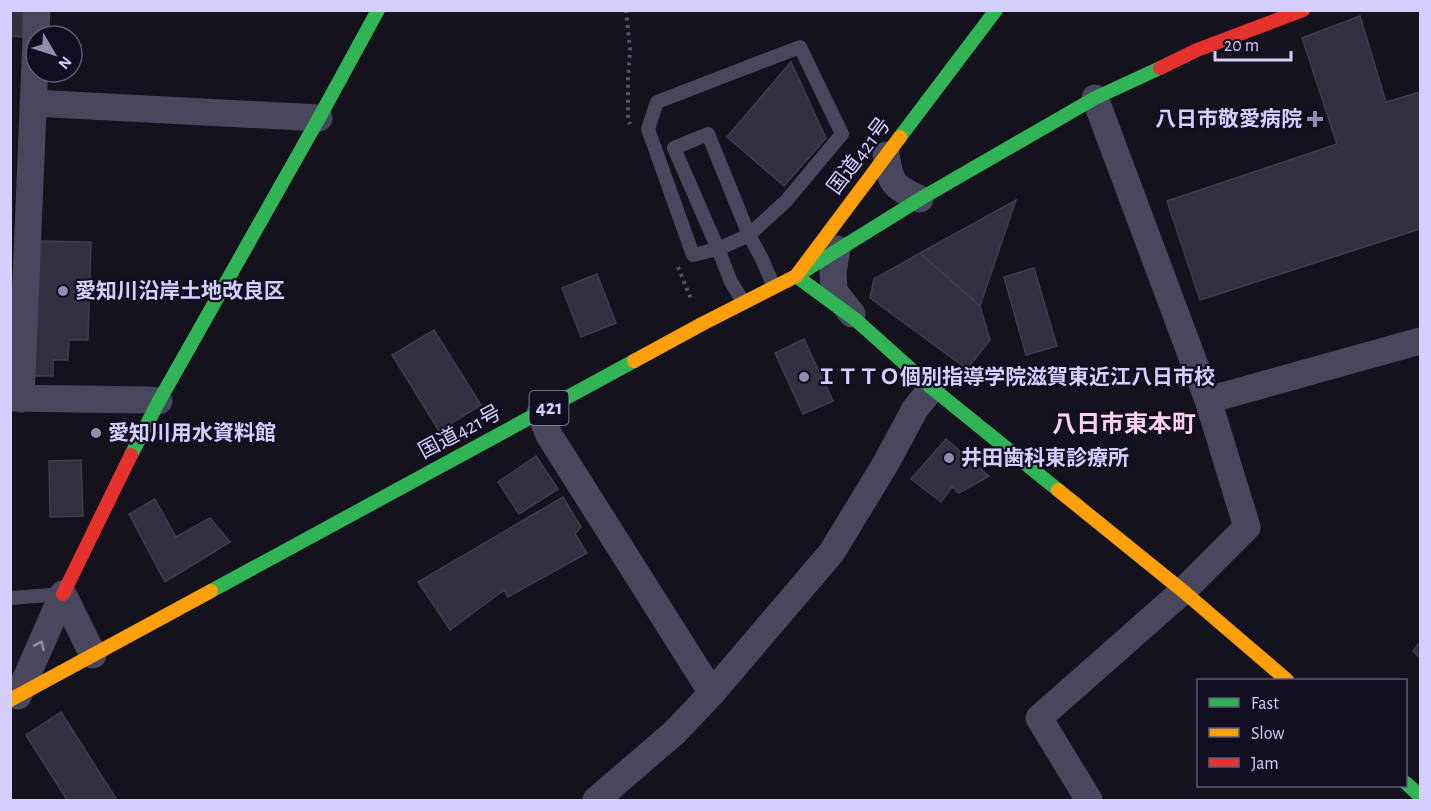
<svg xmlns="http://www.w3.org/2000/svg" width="1431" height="811" font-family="'Alegreya Sans','Noto Sans JP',sans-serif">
<rect width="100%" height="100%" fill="#14121d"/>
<!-- building -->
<path fill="#32303f" stroke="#403c51" stroke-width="1.5" d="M10,10H23V37L11,36L10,46Z
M1360,16L1386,102L1420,92V229L1200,300L1167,201L1337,144L1302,38Z
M791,62L826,138L784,186L727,137Z
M1016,200L980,306L920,253Z
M38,241L91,242L88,340H69L68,360H53V376H34Z
M920,253L980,306L990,340L967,369L870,298L874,279Z
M1034,268L1057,346L1026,355L1004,277Z
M597,274L616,323L581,337L562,288Z
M434,330L481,405L439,431L392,355Z
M804,339L833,401L803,414L775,353Z
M946,439L989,476L959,493L952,487L941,502L911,479Z
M536,456L558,489L519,514L498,482Z
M81,460L83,516L50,517L49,461Z
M563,497L581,527L575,534L587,553L508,597L504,590L450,630L418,582Z
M155,499L176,537L210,518L230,542L165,582L129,514Z
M1420,642V658L1413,651Z
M61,712L117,800H67L26,735Z"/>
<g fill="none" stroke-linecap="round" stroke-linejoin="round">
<!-- path -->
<path stroke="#4b5968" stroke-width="4" stroke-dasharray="3 4.5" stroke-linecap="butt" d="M626,10L630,49L628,79V119L630,124
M678,267L691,299"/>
<!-- lane -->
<path stroke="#49475e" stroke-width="14" d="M744,303L731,282L718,249L693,255L648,129L657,102L800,47L842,134L786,201L749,235L718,249L674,148L708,134L749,235L762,259L774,287
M10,598L63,594"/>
<!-- street -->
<path stroke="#49475e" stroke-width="27" d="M36,36L37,10
M33,103L319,118
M886,155C891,185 893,186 920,199
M837,249L833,272L834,291L852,314
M10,398L148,400L159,401
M21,399L36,38
M1208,400L1420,341
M540,413L549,435L712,693
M63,594L93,655
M18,696L63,594
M596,800L675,732L712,693L832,552L886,463L915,409L932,388
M1089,800L1039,718L1183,591L1247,527L1208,400L1095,98"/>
<!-- fast -->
<path stroke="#30b455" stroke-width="14" d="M900,137L996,10
M131,455L159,401L319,118L378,10
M1058,490L932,388L856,320L796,276L920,199L1095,98L1160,68
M211,591L634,361
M1406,783L1420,796"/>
<!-- slow -->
<path stroke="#ff9f0a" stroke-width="14" d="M634,361L702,324L796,276L900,137
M1058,490L1183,591L1287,680
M10,700L211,591"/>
<!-- jam -->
<path stroke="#e5322d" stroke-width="14" d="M1160,68L1197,50L1303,10
M63,594L131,455"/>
</g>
<!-- one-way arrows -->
<defs><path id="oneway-chevron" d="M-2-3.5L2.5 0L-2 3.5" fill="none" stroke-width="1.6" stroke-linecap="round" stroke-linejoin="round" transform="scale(1.5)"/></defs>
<use stroke="#8f8bae" href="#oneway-chevron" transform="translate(40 645) rotate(-66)"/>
<!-- markers -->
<g fill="#918daf" stroke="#110e21" stroke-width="2">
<path d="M1312 110h6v6h6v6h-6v6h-6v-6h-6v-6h6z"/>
<circle cx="63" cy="291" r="6"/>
<circle cx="804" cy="377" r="6"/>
<circle cx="96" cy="433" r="6"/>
<circle cx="949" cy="458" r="6"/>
</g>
<g text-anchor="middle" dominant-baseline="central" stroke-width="4.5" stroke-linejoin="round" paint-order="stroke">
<!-- shield labels -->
<rect fill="#110e21" stroke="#9a95bc" stroke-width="1.5" x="529.5" y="391" width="39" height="34" rx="4.5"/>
<g font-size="20" font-weight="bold" fill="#d5cffe">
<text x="549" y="408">421</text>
</g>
<!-- poi labels -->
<g font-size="21" font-weight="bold" fill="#d5cffe" stroke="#110e21" text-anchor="start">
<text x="1302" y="119" text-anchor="end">八日市敬愛病院</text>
<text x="75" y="291">愛知川沿岸土地改良区</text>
<text x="816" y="377">ＩＴＴＯ個別指導学院滋賀東近江八日市校</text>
<text x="108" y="433">愛知川用水資料館</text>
<text x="961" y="458">井田歯科東診療所</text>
</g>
<!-- street labels -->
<g font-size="21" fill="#d5cffe" stroke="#110e21">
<text transform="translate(859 156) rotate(-53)">国道421号</text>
<text transform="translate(460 432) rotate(-28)">国道421号</text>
</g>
<!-- quarter labels -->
<g font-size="24" font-weight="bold" fill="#fed1ed" stroke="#110e21">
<text x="1124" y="425">八日市東本町</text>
</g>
</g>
<!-- border -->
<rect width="1431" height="811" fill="none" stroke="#d5cffe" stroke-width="24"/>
<!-- legend -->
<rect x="1197" y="679" width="210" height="108" fill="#110e21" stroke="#5f5b79" stroke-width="1.5"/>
<rect x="1209" y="698" width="30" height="9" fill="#30b455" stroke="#5f5b79" stroke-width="1.5"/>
<text x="1251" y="709" font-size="18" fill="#d5cffe">Fast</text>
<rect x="1209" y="728" width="30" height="9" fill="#ff9f0a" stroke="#5f5b79" stroke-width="1.5"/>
<text x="1251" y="739" font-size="18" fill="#d5cffe">Slow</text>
<rect x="1209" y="758" width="30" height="9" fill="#e5322d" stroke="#5f5b79" stroke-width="1.5"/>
<text x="1251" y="769" font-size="18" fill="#d5cffe">Jam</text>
<!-- north arrow -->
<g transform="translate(54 54) rotate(129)"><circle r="28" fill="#110e21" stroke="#5f5b79" stroke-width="1.5"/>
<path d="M0-4.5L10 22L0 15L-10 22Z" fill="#918daf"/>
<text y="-9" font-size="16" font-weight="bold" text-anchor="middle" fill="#d5cffe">N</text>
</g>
<!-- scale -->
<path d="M1215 51v9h76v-9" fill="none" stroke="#d5cffe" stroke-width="3"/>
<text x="1224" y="51" font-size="18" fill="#d5cffe" stroke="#110e21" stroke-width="4.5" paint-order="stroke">20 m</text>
</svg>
